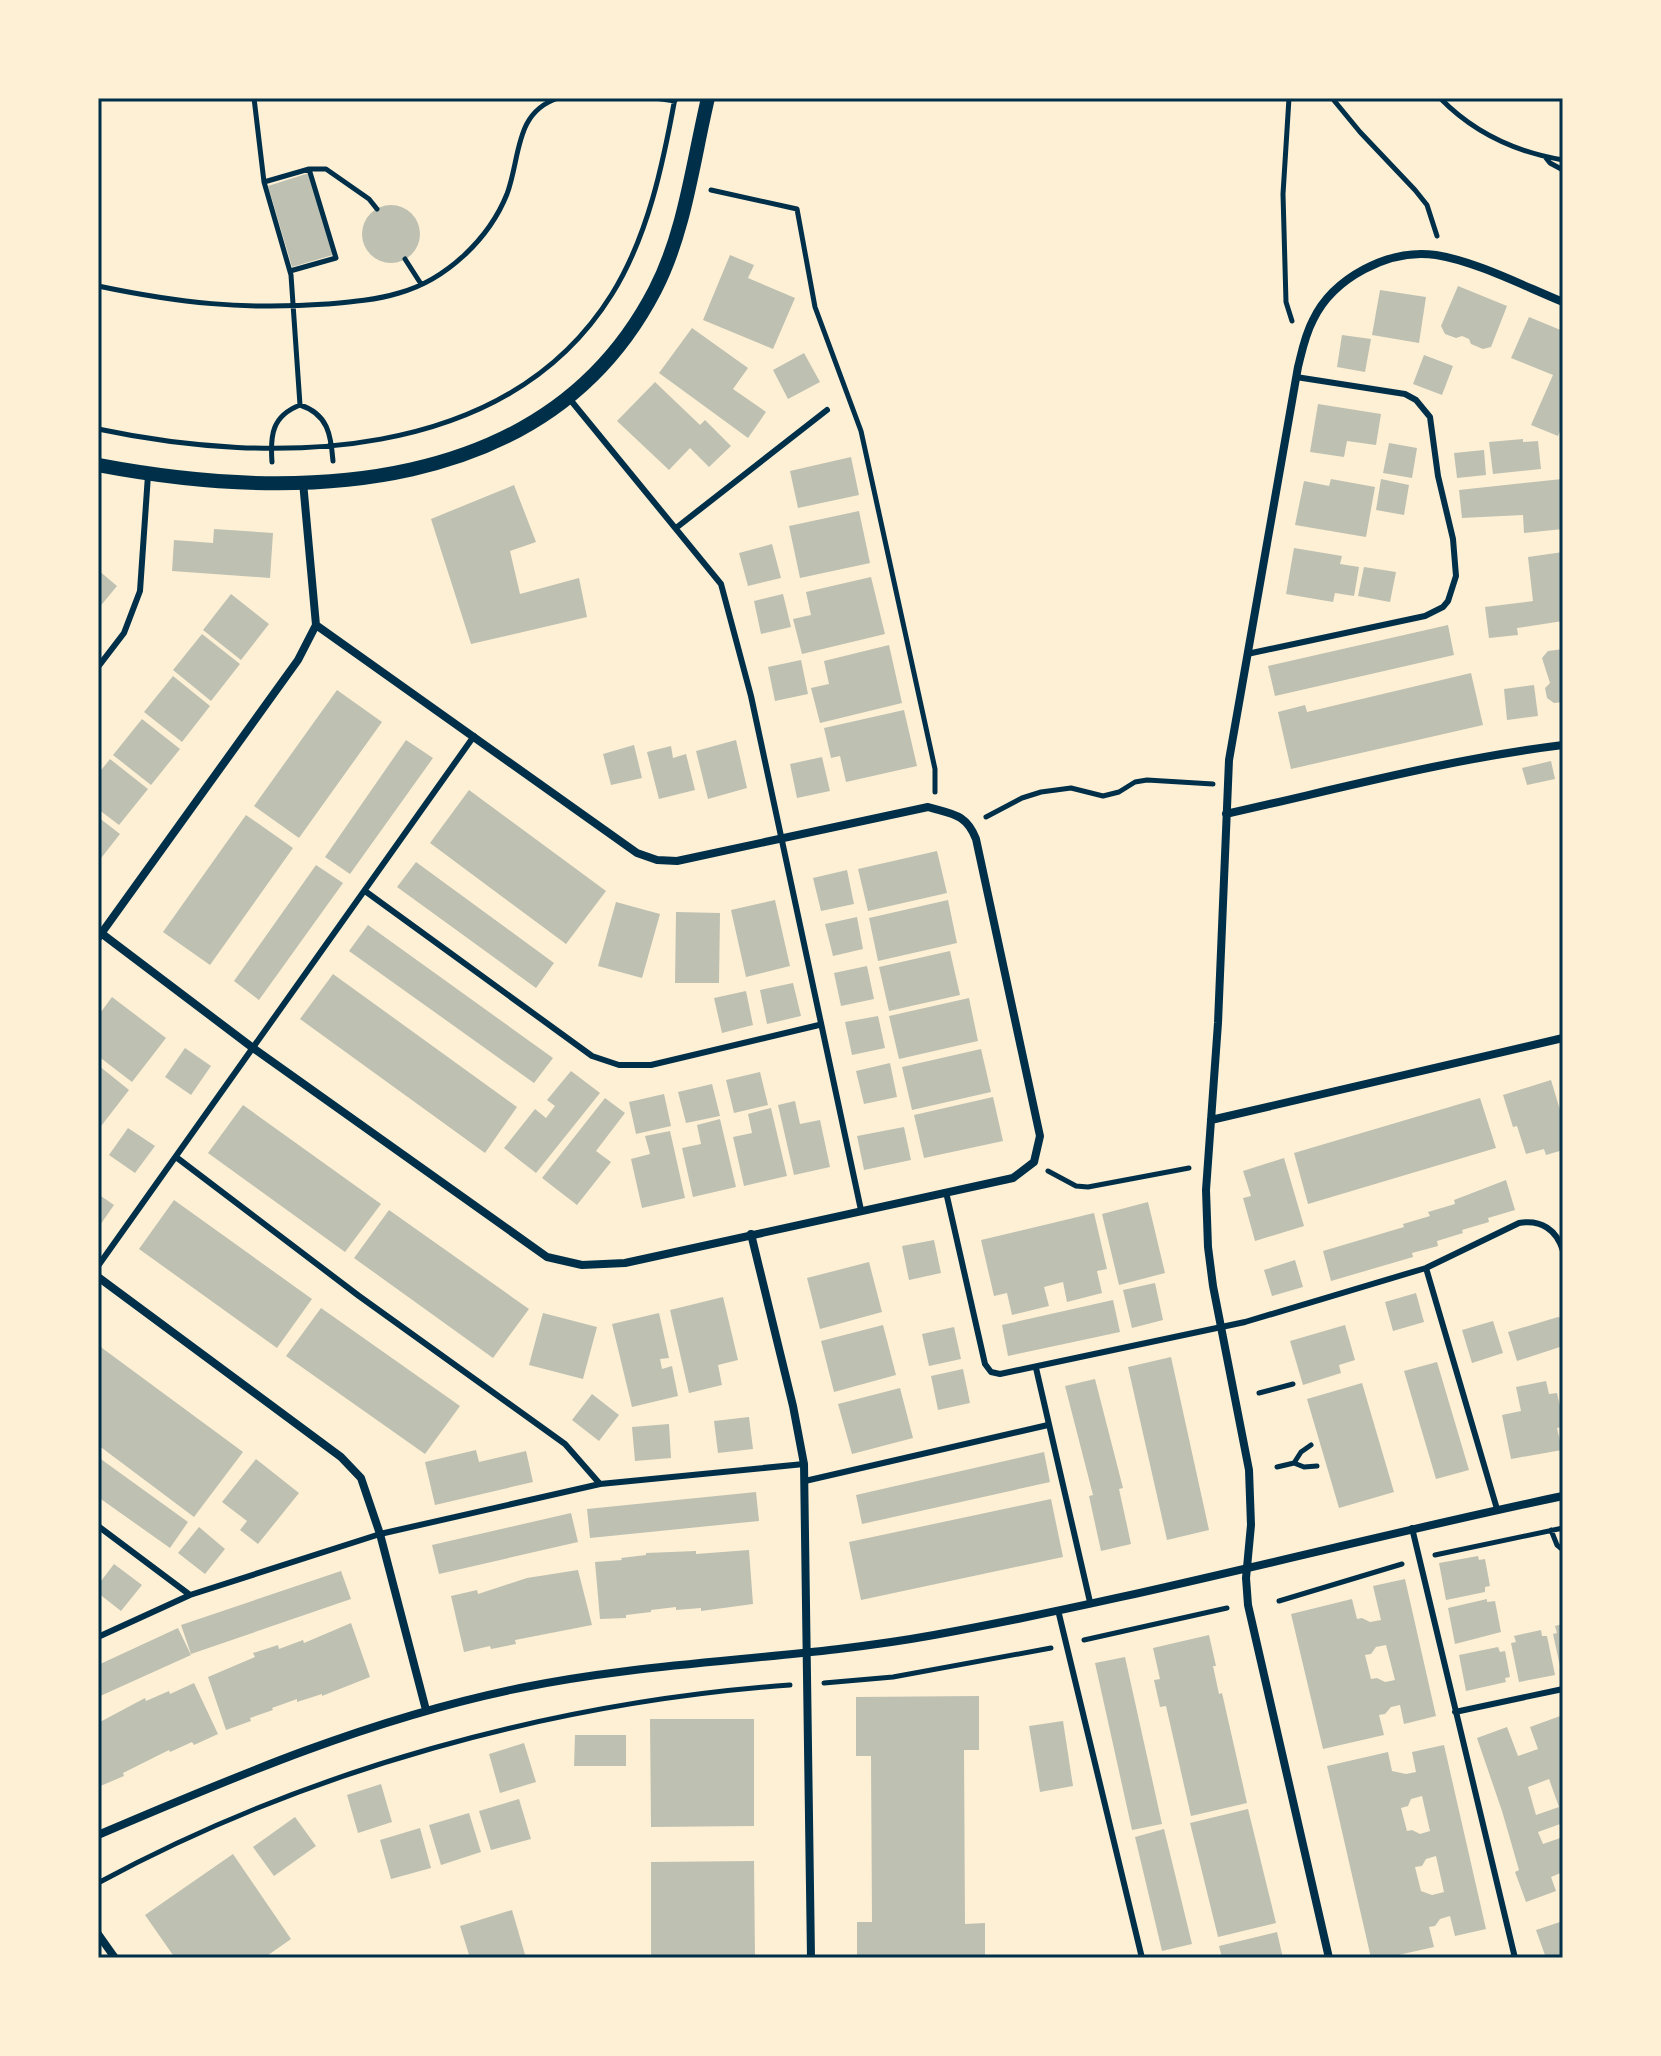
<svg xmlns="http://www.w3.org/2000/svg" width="1661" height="2056" font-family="Commissioner,sans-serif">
<rect width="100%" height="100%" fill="#fdf0d5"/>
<!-- building -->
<path fill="#bec0b2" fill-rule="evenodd" d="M309,173L333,255L292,267L268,186Z
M362 234a29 29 0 1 1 58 0a29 29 0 1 1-58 0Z
M730,255L754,265L748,278L795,298L773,349L703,320Z
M1458,286L1507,306L1491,347L1483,349L1471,344L1469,339L1462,336L1456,338L1445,334L1441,326Z
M1380,290L1426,297L1419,343L1372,335Z
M1529,317L1563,331V423L1558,436L1531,425L1553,375L1511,358Z
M692,328L748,368L733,389L766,412L748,438L659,373Z
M1342,335L1371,339L1365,372L1337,367Z
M804,353L820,382L788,399L773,370Z
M1424,355L1453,366L1442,395L1413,384Z
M655,382L700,425L705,420L731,446L709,467L690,448L669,470L617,421Z
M1318,404L1381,414L1376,445L1347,441L1344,457L1310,452Z
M1523,439V442L1538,441L1541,469L1493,474L1489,442Z
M1389,443L1417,448L1412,478L1383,473Z
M1484,450L1486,475L1457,478L1454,453Z
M851,457L859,495L798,508L790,471Z
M1331,479L1375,487L1366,537L1295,525L1304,481L1329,486Z
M1381,479L1409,485L1404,515L1376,510Z
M1562,479L1563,529L1524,533L1523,515L1462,518L1459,490Z
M514,485L536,542L510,551L520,594L579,578L587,617L471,644L431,519Z
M859,511L870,563L800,578L789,526Z
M214,529L273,533L270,578L172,571L174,540L213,543Z
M772,544L781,578L748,586L739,553Z
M1294,548L1342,556L1340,564L1359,567L1354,596L1335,593L1333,602L1286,594Z
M1563,552V621L1517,628L1518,635L1489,638L1485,607L1533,601L1528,557Z
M1364,567L1396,572L1390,602L1358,596Z
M98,570L117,586L98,609Z
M871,577L885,634L802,654L793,619L811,615L806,592Z
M231,594L269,624L241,660L203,630Z
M783,594L791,627L761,634L754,601Z
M1448,625L1454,655L1275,696L1268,666Z
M202,634L240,664L211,701L173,670Z
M889,645L902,703L820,723L811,688L829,684L824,661Z
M1563,649V702L1554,703L1547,698L1545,688L1550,683L1542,658L1548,651Z
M801,660L808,694L775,701L768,667Z
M1471,673L1483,725L1291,769L1278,712L1305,705L1307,712Z
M173,676L210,706L182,742L144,712Z
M1534,685L1538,716L1507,720L1504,689Z
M337,690L382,722L299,838L254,806Z
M904,710L917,766L846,782L840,756L831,758L824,728Z
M142,719L180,749L151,785L113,755Z
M406,740L433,758L350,874L325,857Z
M736,740L747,788L708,799L696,751Z
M634,745L642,778L611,785L603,754Z
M671,746L673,758L686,754L695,790L659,799L647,752Z
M822,757L830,791L797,798L790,764Z
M110,759L148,789L119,825L98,809V774Z
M1551,761L1555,779L1527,785L1522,768Z
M469,790L606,891L566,944L430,843Z
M246,815L293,848L210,965L163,932Z
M98,817L120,834L98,862Z
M937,851L947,893L868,911L858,869Z
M416,862L554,963L536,988L397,887Z
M316,865L343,883L259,1000L234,981Z
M847,870L854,904L821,911L813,878Z
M775,900L790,966L746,977L731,910Z
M948,900L957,943L878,961L869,918Z
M616,902L660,914L642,978L598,966Z
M676,912L720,913L719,983H675Z
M857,917L863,949L833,956L825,924Z
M368,925L553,1058L534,1083L349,951Z
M950,951L960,995L889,1011L879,967Z
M867,966L874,999L841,1006L834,973Z
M333,974L517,1107L485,1153L300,1019Z
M793,983L801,1016L767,1024L760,990Z
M746,991L753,1025L722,1033L714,998Z
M112,997L166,1038L132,1082L98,1056V1016Z
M969,998L978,1041L899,1059L889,1016Z
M878,1016L885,1048L852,1055L845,1022Z
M185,1048L211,1066L191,1095L165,1077Z
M981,1049L991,1092L912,1110L902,1067Z
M890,1063L897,1097L864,1104L856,1071Z
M98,1065L129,1090L98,1130Z
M571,1071L600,1093L536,1173L504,1148L535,1109L546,1118L555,1106L547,1100Z
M760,1072L768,1105L734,1113L726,1080Z
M1551,1080L1563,1120V1150L1546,1155L1544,1149L1526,1154L1517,1126L1513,1127L1503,1095Z
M712,1084L720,1116L686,1123L678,1092Z
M664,1094L671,1126L636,1134L629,1102Z
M993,1097L1003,1141L924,1158L914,1115Z
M605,1098L625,1113L596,1151L611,1162L577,1205L542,1178Z
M1480,1098L1496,1148L1308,1204L1294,1153Z
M795,1101L800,1124L820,1120L830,1167L794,1175L778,1105Z
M243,1105L381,1204L345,1252L208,1153Z
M771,1108L787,1176L744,1186L733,1137L752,1133L748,1114Z
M720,1119L736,1187L693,1197L682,1148L701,1144L697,1125Z
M904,1127L911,1160L864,1170L857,1136Z
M128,1128L155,1146L135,1173L109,1155Z
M670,1131L685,1198L642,1208L631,1159L650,1154L645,1136Z
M1284,1158L1304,1226L1255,1241L1243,1198L1251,1196L1243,1171Z
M1506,1180L1515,1210L1488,1218L1489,1222L1462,1230L1463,1233L1437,1241L1438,1246L1412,1253L1413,1257L1331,1281L1323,1251L1404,1227L1403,1224L1430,1216L1428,1212L1455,1204L1454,1200Z
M98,1194L114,1205L98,1228Z
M174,1200L312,1299L277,1348L139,1249Z
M1148,1202L1165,1273L1119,1285L1102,1214Z
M389,1210L529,1309L493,1358L354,1258Z
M1094,1213L1107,1269L1097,1271L1102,1293L1067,1302L1063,1282L1044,1287L1049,1306L1012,1315L1007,1293L994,1296L981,1240Z
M934,1240L941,1273L909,1280L902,1246Z
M1295,1260L1303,1287L1272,1296L1264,1270Z
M869,1262L882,1312L820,1329L807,1278Z
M1155,1283L1163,1320L1132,1328L1123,1290Z
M1416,1293L1424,1322L1393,1331L1385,1302Z
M723,1297L738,1360L718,1365L722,1385L689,1393L670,1310Z
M1113,1300L1120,1332L1008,1356L1002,1325Z
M321,1308L460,1406L425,1454L286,1356Z
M543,1313L597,1327L583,1379L529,1365Z
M659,1313L669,1358L660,1359L662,1369L672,1366L678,1396L632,1407L612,1324Z
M1558,1317L1563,1318V1346L1517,1361L1508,1332Z
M1493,1321L1503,1353L1472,1363L1462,1330Z
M883,1325L896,1375L834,1392L821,1341Z
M1345,1325L1355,1360L1339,1365L1341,1373L1303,1385L1290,1341Z
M954,1327L961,1359L929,1366L922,1334Z
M98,1345L243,1452L194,1517L98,1445Z
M1171,1357L1209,1530L1167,1540L1128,1367Z
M1437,1362L1469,1470L1436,1479L1404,1371Z
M963,1369L970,1403L938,1410L931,1376Z
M1095,1379L1123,1488L1119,1489L1131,1544L1101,1551L1089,1496L1093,1495L1065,1386Z
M1546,1381L1549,1394L1557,1393L1563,1420V1427L1557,1428L1562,1450L1511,1459L1502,1415L1521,1411L1516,1387Z
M1362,1383L1394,1492L1339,1508L1307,1399Z
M900,1388L913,1438L852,1454L838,1404Z
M592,1394L619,1415L599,1441L572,1420Z
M749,1417L753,1449L718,1453L714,1421Z
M669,1424L671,1458L635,1461L632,1427Z
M476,1450L479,1462L526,1451L533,1482L435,1505L425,1462Z
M1044,1452L1050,1482L862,1524L856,1495Z
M98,1457L188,1522L170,1548L98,1497Z
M256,1459L299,1493L258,1544L240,1530L247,1521L222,1502Z
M756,1492L759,1521L590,1538L587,1509Z
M1051,1499L1063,1557L861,1600L849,1542Z
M571,1513L578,1542L439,1574L432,1545Z
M199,1527L225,1549L205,1574L178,1553Z
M749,1550L753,1604L701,1611V1608L676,1610V1607L651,1610V1612L626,1615V1618L600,1619L595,1562L622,1560L621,1558L646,1555V1553L696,1551V1554Z
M1478,1556L1479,1560L1485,1559L1490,1586L1485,1587V1592L1446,1600L1439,1563Z
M114,1564L142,1585L121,1611L98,1593V1585Z
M578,1570L592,1625L515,1640L516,1644L491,1649L490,1646L464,1652L451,1596L477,1590L478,1594L527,1578Z
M341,1571L351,1599L191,1654L181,1625Z
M1405,1579L1436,1716L1404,1724L1400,1705L1391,1707L1385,1714L1379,1715L1384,1735L1323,1749L1291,1614L1352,1599L1357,1619L1362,1618L1370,1622L1381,1620L1373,1586ZM1386,1645L1395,1680L1385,1682L1377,1678L1371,1679L1365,1655L1371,1654L1376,1647Z
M1487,1599V1602L1495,1601L1501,1632L1455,1644L1448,1608Z
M351,1623L370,1677L322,1696V1694L297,1702V1699L272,1708L273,1710L250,1718L251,1721L226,1730L208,1677L255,1657L253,1653L278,1645L279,1649L303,1640L304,1643Z
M1563,1624V1675H1562L1553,1634L1557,1633L1555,1626Z
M178,1628L191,1655L98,1697V1665Z
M1541,1630L1542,1636H1547L1555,1675L1519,1682L1511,1643L1516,1642L1514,1636Z
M1209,1635L1216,1666H1213L1219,1694L1222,1693L1247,1803L1191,1816L1166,1706L1160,1707L1154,1680L1160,1679L1153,1648Z
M1498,1647L1500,1652L1505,1651L1510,1677L1505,1678L1506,1682L1466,1691L1459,1655Z
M1125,1657L1162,1824L1132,1830L1095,1663Z
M194,1683L218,1734L194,1745L192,1742L170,1752L169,1750L123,1773L124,1776L98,1787L100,1722L145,1698L146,1701L169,1691L170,1694Z
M979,1696V1750H964L965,1924L985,1923V1958H857V1922H872L871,1756H856V1697Z
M1563,1715V1823L1538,1832L1543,1844L1563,1837V1872L1551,1877L1556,1891L1526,1902L1515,1872L1519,1870L1502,1811L1477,1738L1507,1727L1518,1756L1538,1749L1530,1727ZM1549,1779L1559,1807L1536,1815L1528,1787Z
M650,1719H754V1826L651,1827Z
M1063,1721L1073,1786L1040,1792L1029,1726Z
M575,1735H626V1766H574Z
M524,1743L536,1782L500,1793L489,1754Z
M1444,1745L1486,1929L1455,1936L1450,1916L1440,1919L1435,1926L1429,1927L1434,1947L1385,1958H1371L1327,1766L1388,1752L1392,1771L1406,1774L1416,1772L1412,1752ZM1422,1796L1430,1831L1420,1834L1412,1830L1407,1831L1401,1808L1408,1806L1411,1799ZM1436,1856L1444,1892L1432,1895L1421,1891L1415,1867L1422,1866L1426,1859Z
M381,1784L392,1822L358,1833L347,1795Z
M519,1799L531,1839L491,1850L479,1811Z
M1248,1809L1276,1923L1218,1937L1190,1823Z
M469,1813L481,1852L441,1865L429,1825Z
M295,1817L316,1846L274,1876L253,1847Z
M420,1828L431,1868L391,1879L380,1840Z
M1164,1829L1192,1944L1162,1951L1135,1837Z
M233,1854L291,1939L264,1958H175L145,1915Z
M754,1861L755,1958H651V1862Z
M512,1910L526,1958H470L460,1926Z
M1563,1921V1958H1546L1536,1930Z
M1277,1932L1283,1958H1222L1219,1946Z"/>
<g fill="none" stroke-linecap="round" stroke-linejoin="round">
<!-- path -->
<path stroke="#003049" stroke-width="5" d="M254,98L264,182L291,275L300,405C328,414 331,435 333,461
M655,98L675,101
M1289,98L1283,194L1286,302L1292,321
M1332,98L1360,132L1415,190L1427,205L1437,236
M1440,98C1474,133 1515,152 1563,160
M1546,158L1550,163L1563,170
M264,182L309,169H326L369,199L377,209
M711,190L797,209L815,307L861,431L935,769V792
M405,259L421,284
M290,271L336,258L309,169
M98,286C179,303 244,310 327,304C351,302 376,300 399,293C446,280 489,239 507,194C521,156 514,113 558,98
M98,429C273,466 506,464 612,294C648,236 663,164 675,98
M272,462C270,435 272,416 300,405
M986,817L1022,798L1041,792L1071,788L1103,796L1119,792L1135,782L1147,780L1213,784
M1048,1171L1076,1186L1088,1187L1189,1168
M1259,1393L1293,1384
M1294,1463L1304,1467L1317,1466
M1277,1467L1294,1463L1301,1452L1311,1445
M1551,1530L1557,1545L1563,1550
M1435,1555L1563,1528
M1279,1601L1402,1564
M1084,1640L1227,1608
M824,1683L893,1677L1051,1648
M98,1883C306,1770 554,1702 790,1685"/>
<!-- service -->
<path stroke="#003049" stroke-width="6" d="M568,397L721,584L751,696L861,1210
M676,528L827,410
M1247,654L1425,616L1443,607L1448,601L1456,576L1453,539L1438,476L1430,417L1416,400L1405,394L1296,377
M98,667L124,633L140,591L148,475
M365,891L592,1056L619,1065H651L819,1025
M176,1157L359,1296L565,1444L600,1484L804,1464
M946,1192L985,1364L991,1372L1000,1374L1245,1322L1426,1268L1519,1223C1541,1219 1557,1230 1563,1251
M98,1266L474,736
M1426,1268L1497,1509
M1036,1368L1090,1602
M805,1481L1048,1425
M98,1526L190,1595
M1412,1528L1515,1958
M1058,1610L1142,1958
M98,1637L190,1595L380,1534L600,1484
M1455,1712L1563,1689"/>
<!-- minor -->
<path stroke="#003049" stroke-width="8" d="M1226,814C1338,789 1449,759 1563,745
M101,933L253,1048L547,1257L582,1265L625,1263L1013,1178L1034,1162L1040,1136L976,839C966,813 951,814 928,807L677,861L657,860L637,853L316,625
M98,938L298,660L316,625L303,482
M1211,1120L1563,1038
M751,1234L793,1406L804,1464L811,1958
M98,1277L341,1457L361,1478L380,1534L426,1710
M98,1835C236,1776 372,1718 520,1688C656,1660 797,1660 934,1635C1145,1597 1353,1540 1563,1496
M98,1934L115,1958
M1329,1958L1248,1605L1246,1578L1251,1525L1249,1470L1213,1286L1208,1247L1206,1190L1218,1023L1229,760L1298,367C1302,351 1305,335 1313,320C1333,278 1389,248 1436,255C1475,261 1526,287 1563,302"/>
<!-- tertiary -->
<path stroke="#003049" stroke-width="14" d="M98,465C299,503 548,497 655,290C685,232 693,161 708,98"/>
</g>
<!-- border -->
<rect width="1661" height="2056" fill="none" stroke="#fdf0d5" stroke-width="200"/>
<rect x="100" y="100" width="1461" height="1856" fill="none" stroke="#003049" stroke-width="3"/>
</svg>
